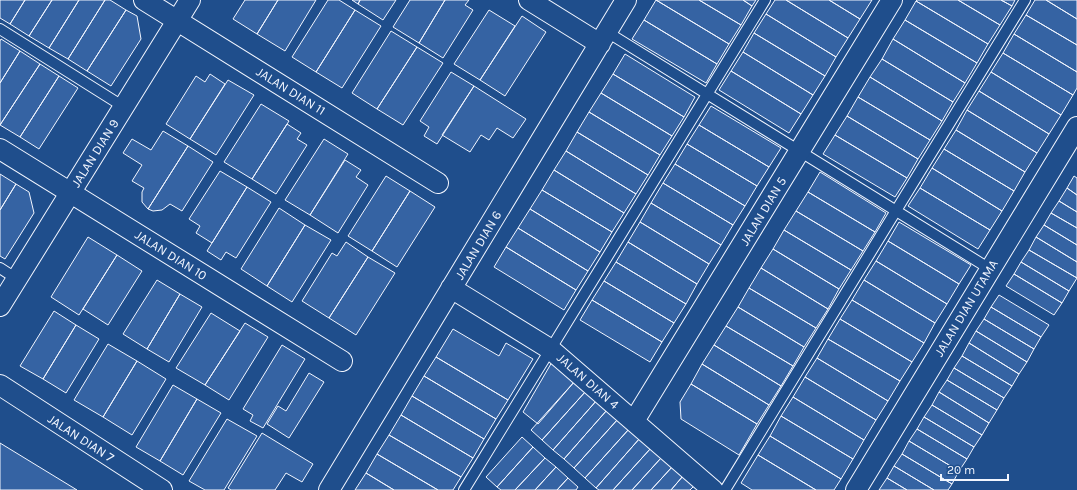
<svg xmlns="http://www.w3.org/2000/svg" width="1077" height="490" font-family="Karla,sans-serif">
<rect width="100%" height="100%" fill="#1f4e8c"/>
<!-- building -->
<path fill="#3563a3" stroke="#f2f6ff" d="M0,0H25L10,24L0,18Z
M25,0H52L29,36L10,24Z
M52,0H79L49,48L29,36Z
M79,0H105L68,59L49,48Z
M105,0H110L126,10L87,71L68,59Z
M245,0H278L257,34L233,19Z
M278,0H316L285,51L257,34Z
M328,0H339L355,10L316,72L292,57Z
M352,0H360L358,4Z
M360,0H396L383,20L358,4Z
M410,0H445L419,43L393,27Z
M445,0H469L465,5L473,10L443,58L419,43Z
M656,0L729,44L717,64L644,20Z
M656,0H699L741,25L729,44Z
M699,0H743L752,6L741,25Z
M743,0H756L752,6Z
M775,0H786L848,38L836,57L766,14Z
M786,0H829L860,19L848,38Z
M829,0H872L860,19Z
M917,0H958L1000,25L988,44L916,1Z
M958,0H1001L1012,6L1000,25Z
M1001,0H1015L1012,6Z
M1035,0H1046L1077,19V45L1026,15Z
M1046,0H1077V19Z
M916,1L988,44L977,63L905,20Z
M126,10L137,16L141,39L111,86L87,71Z
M355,10L381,26L342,88L316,72Z
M489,10L515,26L480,80L454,64Z
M766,14L836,57L825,76L754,33Z
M1026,15L1077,45V72L1014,34Z
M522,16L546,32L505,96L480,80Z
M644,20L717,64L706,83L632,39Z
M905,20L977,63L965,83L893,39Z
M391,31L417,47L377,109L352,93Z
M754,33L825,76L813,95L743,52Z
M1014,34L1077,72V88L1073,95L1003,53Z
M1,39L20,51L0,83V41Z
M893,39L965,83L953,102L882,59Z
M417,47L443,63L403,125L377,109Z
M20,51L40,64L0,125V83Z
M743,52L813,95L801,114L731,71Z
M1003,53L1073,95L1061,115L991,72Z
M625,54L695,97L684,117L613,74Z
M882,59L953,102L942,121L870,77Z
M40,64L59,76L20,137L0,125Z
M731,71L801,114L789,133L719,90Z
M451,72L474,86L437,144L424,136L429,127L420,121Z
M991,72L1061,115L1049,134L979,91Z
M210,74L225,84L190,139L166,124L196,76L205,82Z
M613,74L684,117L672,136L601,93Z
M59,76L78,88L39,149L20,137Z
M870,77L942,121L930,140L858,97Z
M228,80L254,95L216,155L190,139Z
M474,86L526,119L513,138L497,128L489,140L481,135L470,152L442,135Z
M979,91L1049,134L1037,153L967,110Z
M601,93L672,136L660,155L589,112Z
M858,97L930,140L918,159L847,116Z
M261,104L289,121L252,179L224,162Z
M711,106L781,148L769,167L699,125Z
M967,110L1037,153L1025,172L956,130Z
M589,112L660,155L648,175L577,132Z
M847,116L918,159L907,178L835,135Z
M287,124L301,133L297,139L307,145L276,194L252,179Z
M699,125L769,167L757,186L687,144Z
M956,130L1025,172L1014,191L944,149Z
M163,131L188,146L148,209L142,202V192L144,188L132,181L142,165L123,153L132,139L151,150Z
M577,132L648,175L636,194L566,151Z
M835,135L907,178L895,197L823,154Z
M324,139L348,154L310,215L285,200Z
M687,144L757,186L745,206L675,164Z
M188,146L213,162L182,211L170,204L162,210L153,211L148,209Z
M944,149L1014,191L1002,211L932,168Z
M566,151L636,194L624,213L554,170Z
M345,160L361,170L356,177L368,185L338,233L310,215Z
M675,164L745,206L733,225L663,183Z
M932,168L1002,211L990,230L920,188Z
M554,170L624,213L612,232L542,190Z
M220,171L247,187L212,243L196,233L200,226L189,219Z
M820,172L886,213L875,232L808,192Z
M0,174L16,184L0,210Z
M386,176L410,191L372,251L348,236Z
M1074,176L1077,178V195L1067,188Z
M663,183L733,225L721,245L651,203Z
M16,184L29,192L34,213L5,259L0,256V210Z
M247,187L271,202L236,258L226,252L221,260L207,251Z
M920,188L990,230L978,249L908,206Z
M1067,188L1077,195V212L1059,201Z
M542,190L612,232L600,252L530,209Z
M410,191L435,207L397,267L372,251Z
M808,192L875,232L863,251L796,211Z
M1059,201L1077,212V228L1051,213Z
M651,203L721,245L709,264L640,222Z
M279,208L305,225L267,286L241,269Z
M530,209L600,252L588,271L518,228Z
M796,211L863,251L851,270L784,230Z
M1051,213L1077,228V245L1044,225Z
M640,222L709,264L697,284L628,242Z
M899,222L971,265L959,284L888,241Z
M305,225L331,240L292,302L267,286Z
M1044,225L1077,245V262L1036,237Z
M518,228L588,271L576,290L506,247Z
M784,230L851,270L839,289L773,249Z
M88,237L117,255L79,315L51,297Z
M1036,237L1077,262V278L1029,250Z
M888,241L959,284L947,304L876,261Z
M346,242L368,257L329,318L302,301L332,253L337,256Z
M628,242L697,284L686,304L616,262Z
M506,247L576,290L564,310L494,267Z
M773,249L839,289L828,309L761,268Z
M1029,250L1077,278L1069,291L1021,262Z
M117,255L142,271L108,325L83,309Z
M368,257L395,273L356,335L329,318Z
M876,261L947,304L935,323L864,280Z
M616,262L686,304L674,323L604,281Z
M1021,262L1069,291L1062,303L1014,274Z
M761,268L828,309L816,328L749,288Z
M1014,274L1062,303L1054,315L1006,286Z
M157,280L180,294L147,349L123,334Z
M864,280L935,323L924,343L852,300Z
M604,281L674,323L662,342L592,300Z
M749,288L816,328L804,347L738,307Z
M180,294L202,307L169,362L147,349Z
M999,295L1049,325L1041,337L991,307Z
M592,300L662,342L650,362L580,320Z
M852,300L924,343L912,362L840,319Z
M738,307L804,347L793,366L726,326Z
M991,307L1041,337L1034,349L984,319Z
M54,311L76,325L43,379L20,366Z
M211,313L240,331L205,385L176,368Z
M840,319L912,362L900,381L828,339Z
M984,319L1034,349L1027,362L976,331Z
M245,323L268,337L229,400L205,385Z
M76,325L99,339L66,393L43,379Z
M726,326L793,366L781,386L714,345Z
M453,329L499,356L506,343L533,359L508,400L436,357Z
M976,331L1027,362L1019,374L969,343Z
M828,339L900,381L888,401L817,358Z
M969,343L1019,374L1012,386L962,356Z
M108,344L137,361L103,417L74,400Z
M282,345L305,359L263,428L250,421L253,415L243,409Z
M714,345L781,386L769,405L702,364Z
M962,356L1012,386L1004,398L954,368Z
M436,357L508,400L496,419L424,376Z
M817,358L888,401L876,420L805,377Z
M137,361L166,379L132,435L103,417Z
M552,362L575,381L538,424L523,412Z
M702,364L769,405L757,424L691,384Z
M954,368L1004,398L997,410L947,380Z
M309,373L324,382L289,438L267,424L278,406L286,411Z
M424,376L496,419L484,439L412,396Z
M805,377L876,420L864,440L793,397Z
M947,380L997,410L989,423L939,392Z
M575,381L586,391L542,440L531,430Z
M691,384L757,424L739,455L681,419L680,402Z
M173,385L197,399L160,461L136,447Z
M586,391L597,400L553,450L542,440Z
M939,392L989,423L982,435L932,405Z
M412,396L484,439L473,458L401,415Z
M793,397L864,440L853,459L781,416Z
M197,399L221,413L183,475L160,461Z
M597,400L607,410L564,459L553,450Z
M932,405L982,435L974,447L924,417Z
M607,410L618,419L574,468L564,459Z
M401,415L473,458L461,477L389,435Z
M781,416L853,459L841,479L770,436Z
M924,417L974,447L967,459L917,429Z
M227,419L257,436L224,490H205L189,481Z
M618,419L629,429L585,478L574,468Z
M629,429L640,438L596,488L585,478Z
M917,429L967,459L959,471L909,441Z
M262,433L313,464L302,482L286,473L275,490H231L228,488Z
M389,435L461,477L453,490H438L377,454Z
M770,436L841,479L834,490H816L758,455Z
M522,437L533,447L497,487L486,477Z
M640,438L651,448L613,490H599L596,488Z
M909,441L959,471L952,484L902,454Z
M0,443L77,490H0Z
M533,447L545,458L515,490H501L497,487Z
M651,448L661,458L632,490H613Z
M377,454L438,490H394L366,473Z
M902,454L952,484L948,490H934L894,466Z
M758,455L816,490H752L741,483Z
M545,458L556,467L535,490H515Z
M661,458L672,467L651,490H632Z
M894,466L934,490H907L887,478Z
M556,467L568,478L557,490H535Z
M672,467L683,476L671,490H651Z
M366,473L394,490H355Z
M683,476L694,486L690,490H671Z
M568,478L578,487L576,490H557Z
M887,478L907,490H879Z"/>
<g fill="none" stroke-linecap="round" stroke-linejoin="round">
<!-- service casing -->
<g stroke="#f2f6ff" stroke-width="12">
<path id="service" d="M0,29L124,107
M607,32L990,269
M0,268L17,279
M464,490L765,0
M725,490L1025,0"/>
</g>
<!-- minor casing -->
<g stroke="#f2f6ff" stroke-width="22">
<path id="minor" d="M144,0L438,183
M529,0L600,44
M0,149L342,361
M451,288L550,349L713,490
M0,306L190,0
M0,385L162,490
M634,421L892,0
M329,490L626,0
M856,490L1077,127"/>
</g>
<!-- service -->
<use href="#service" stroke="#1f4e8c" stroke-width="10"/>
<!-- minor -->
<use href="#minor" stroke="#1f4e8c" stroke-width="20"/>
</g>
<g text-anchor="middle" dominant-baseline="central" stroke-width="3" stroke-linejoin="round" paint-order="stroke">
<!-- street labels -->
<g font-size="13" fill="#f2f6ff" stroke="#1f4e8c">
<text transform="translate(291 91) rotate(32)">JALAN DIAN 11</text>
<text transform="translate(95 153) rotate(-58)">JALAN DIAN 9</text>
<text transform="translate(763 211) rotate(-59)">JALAN DIAN 5</text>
<text transform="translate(478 245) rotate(-59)">JALAN DIAN 6</text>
<text transform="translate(171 255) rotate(32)">JALAN DIAN 10</text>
<text transform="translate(966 308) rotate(-59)">JALAN DIAN UTAMA</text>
<text transform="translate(588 381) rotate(41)">JALAN DIAN 4</text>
<text transform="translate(81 438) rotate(33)">JALAN DIAN 7</text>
</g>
</g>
<!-- scale -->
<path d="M941 474v6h67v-6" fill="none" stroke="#f2f6ff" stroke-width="2"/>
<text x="947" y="474" font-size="12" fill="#f2f6ff" stroke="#1f4e8c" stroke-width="3" paint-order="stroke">20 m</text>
</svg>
